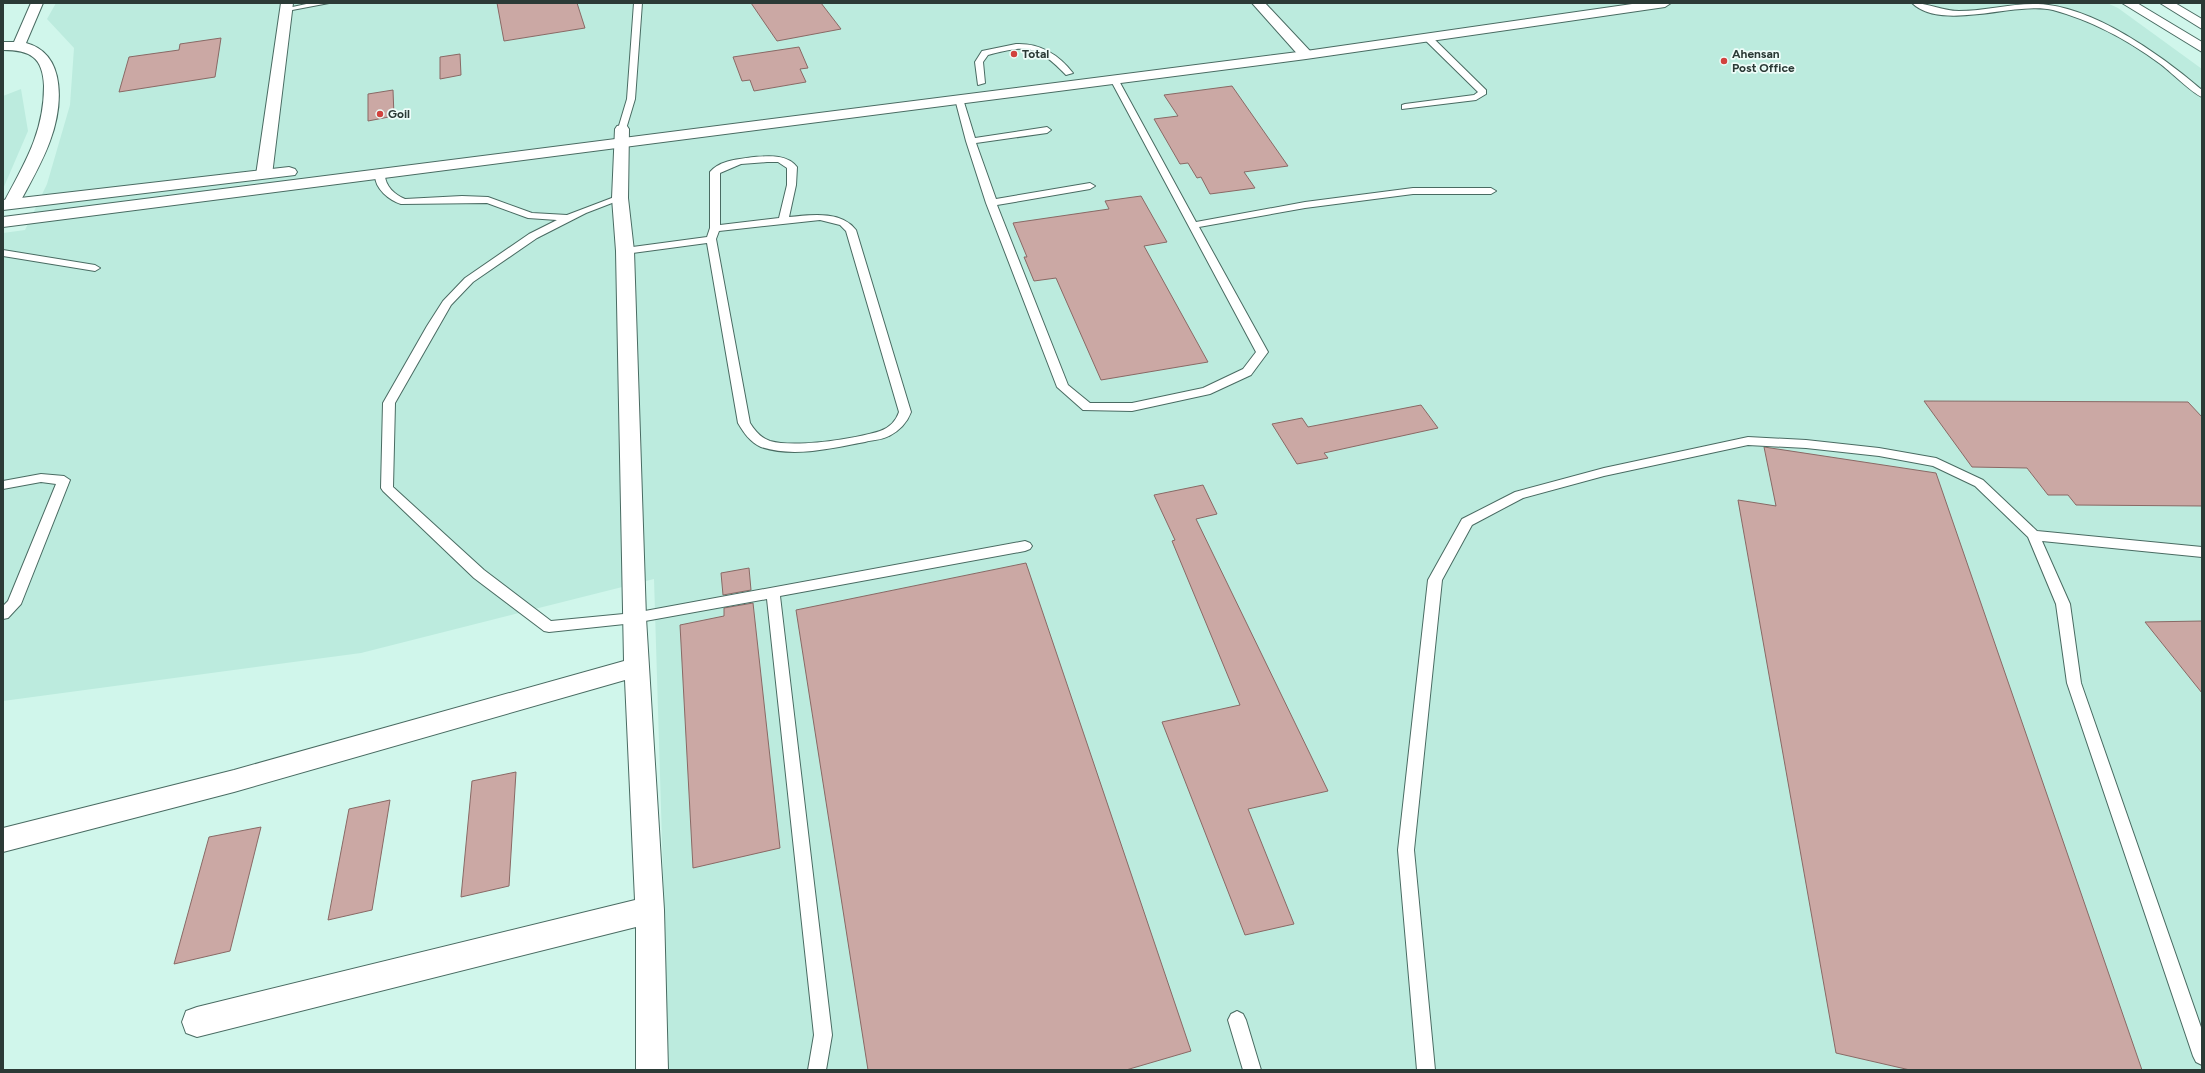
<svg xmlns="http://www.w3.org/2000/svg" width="2205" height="1073" font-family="Figtree,sans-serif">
<rect width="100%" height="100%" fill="#d0f6eb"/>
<!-- built -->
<path fill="#bcebde" d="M56,3H2107L2118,8L2202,69V1070H669L654,579L361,653L3,701V233L25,230L47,184L70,105L74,48L47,19Z
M21,89L28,131L3,189V96Z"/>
<!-- building -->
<path fill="#cba8a4" stroke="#896965" d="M497,3H577L585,28L504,41Z
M751,3H821L841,29L777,41Z
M221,38L215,77L119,92L129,57L179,50L180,44Z
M799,47L808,68L800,69L806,82L754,91L750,80L742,81L733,57Z
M460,54L461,75L440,79V57Z
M1232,86L1288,166L1244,172L1255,188L1210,194L1201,177L1197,178L1188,163L1180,164L1154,119L1178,116L1164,95Z
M393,90L394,116L368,121V94Z
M1141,196L1167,242L1144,246L1208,362L1101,380L1056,278L1034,281L1024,257H1027L1013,223L1109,209L1105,201Z
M1924,401L2188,402L2202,417V506L2076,505L2068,495H2048L2027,468L1972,467Z
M1421,405L1438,428L1324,453L1328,458L1297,464L1272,424L1302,418L1308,427Z
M1764,447L1936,473L2142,1070H1910L1836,1053L1738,500L1776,506Z
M1203,485L1217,514L1196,519L1328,791L1248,809L1294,924L1245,935L1162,722L1240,705L1172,541L1175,540L1154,495Z
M1026,563L1191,1051L1126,1070H868L796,610Z
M749,568L751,590L723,595L721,573Z
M753,603L780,848L693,868L680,625L724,616V608Z
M2202,621V693L2145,622Z
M516,772L509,886L461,897L472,781Z
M390,800L372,910L328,920L349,809Z
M261,827L230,951L174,964L209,837Z"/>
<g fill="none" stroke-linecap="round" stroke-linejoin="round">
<!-- lane casing -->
<g stroke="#496b62" stroke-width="2">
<path id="lane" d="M311,3H329L287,11L283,9Z
M634,3H642L635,99L626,129L622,132L618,129L627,99Z
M1912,3C1928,3 1943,11 1959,11C1986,11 2012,3 2038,4C2093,6 2161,55 2202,90V97C2193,94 2169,70 2159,63C2128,40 2090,20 2053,10C2015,1 1942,32 1912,3Z
M1424,35H1430L1486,90V94L1476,100L1402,109V105L1405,104L1474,95L1478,92L1424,39Z
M1016,44C1040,43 1058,54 1073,73L1066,75C1038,46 1027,44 988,55L983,62L985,83L978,85L975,62L982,51Z
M1111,77L1118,79L1196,222L1305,202L1413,188H1491L1496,191L1491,194H1413L1305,208L1199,227L1268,352L1251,375L1210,394L1132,411L1083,410L1057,387L986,203L966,141L955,99L956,97L963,99L975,138L1047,127L1051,130L1047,133L976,143L996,199L1090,183L1095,186L1090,189L997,205L1068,385L1090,403H1132L1203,388L1243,369L1256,352L1110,79Z
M754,157C769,156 787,154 797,167L796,185L789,217C810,215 841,210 856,230L911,412C907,423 899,431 889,436C882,440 872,440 865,442C832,448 794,458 761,447C750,442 744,433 738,423L707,243L625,254L620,251L625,248L707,237L710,228V172C720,160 740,159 754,157ZM767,162H778L787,168V185L779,218L720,225V173L741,164ZM820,220L840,225L846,231L899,412C896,421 889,428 880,431C855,439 795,448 770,441C761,438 755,431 750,423L716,239L719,231Z
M380,172L385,175C385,186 395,195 405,199L462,196L488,197L532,213L567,215L617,196H623L625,198L586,213L537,238L473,282L451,305L395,403L393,487L484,570L551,621L634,613L1025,541L1030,543L1032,546L1030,549L1025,551L780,596L832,1035L826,1070H808L814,1035L767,599L634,623L549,632L544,631L474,578L383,491L381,488L383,403L427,326L443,301L465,278L529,234L557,220L528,218L487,203L401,204C389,200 375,189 375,175Z
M3,250L95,265L100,268L95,271L3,256Z
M1748,437L1806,440L1879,448L1936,458L1983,480L2037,531L2202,547V557L2042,541L2070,604L2081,683L2202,1030V1065L2196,1062L2193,1056L2067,683L2056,604L2028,537L1975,486L1933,466L1879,456L1806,448L1748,445L1604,476L1523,498L1472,525L1442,580L1414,850L1435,1070H1417L1398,850L1428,580L1462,519L1515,492L1604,468Z
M41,474L64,476L70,480L21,604L8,618L3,619V606L8,601L56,484L41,482L3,489V481Z
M1237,1011L1243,1014L1246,1020L1261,1070H1243L1228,1020L1231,1014Z"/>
</g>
<!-- street casing -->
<g stroke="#496b62" stroke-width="2">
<path id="street" d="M31,3H43L26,43C68,54 62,109 50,141C42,163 30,183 19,204L17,207H5L3,204C24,164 44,133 44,86C43,57 30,50 3,50V42H14Z
M281,3H293L272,175L270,178H258L256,175Z
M1252,3H1265L1311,52L1313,55L1311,58H1301Z
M622,125L627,126L629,129L628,198L634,251L646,618L664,910L668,1070H636V927L197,1037L186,1033L182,1022L186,1011L197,1007L635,900L625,680L234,792L3,852V828L234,770L624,661L616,251L612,198L615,129L617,126Z"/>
</g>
<!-- secondary casing -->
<g stroke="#496b62" stroke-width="2">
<path id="secondary" d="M1639,3H1671L1665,7L1306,59L3,227V217L1306,51Z
M2122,3H2137L2202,42V52Z
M2160,3H2175L2202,19V29Z
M289,167L295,169L297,172L295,175L3,210V200Z"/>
</g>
<!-- lane -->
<use href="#lane" fill="#fff" fill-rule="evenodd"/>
<!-- street -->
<use href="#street" fill="#fff" fill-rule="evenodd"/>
<!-- secondary -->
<use href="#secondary" fill="#fff" fill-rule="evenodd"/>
</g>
<!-- markers -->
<g fill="#d1423e" stroke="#eefdf9" stroke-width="1.5">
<circle cx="1014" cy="54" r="4"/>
<circle cx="1724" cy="61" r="4"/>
<circle cx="380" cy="114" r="4"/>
</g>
<g text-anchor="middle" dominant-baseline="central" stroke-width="3.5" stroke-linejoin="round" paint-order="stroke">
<!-- far-poi labels -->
<g font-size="12" font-weight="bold" fill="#2b3a36" stroke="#eefdf9" text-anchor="start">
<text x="1022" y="54">Total</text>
<text x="1732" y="54">Ahensan<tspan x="1732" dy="14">Post Office</tspan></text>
<text x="388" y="114">Goil</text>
</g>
</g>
<!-- border -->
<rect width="2205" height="1073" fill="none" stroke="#2b3a36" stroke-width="8"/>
</svg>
